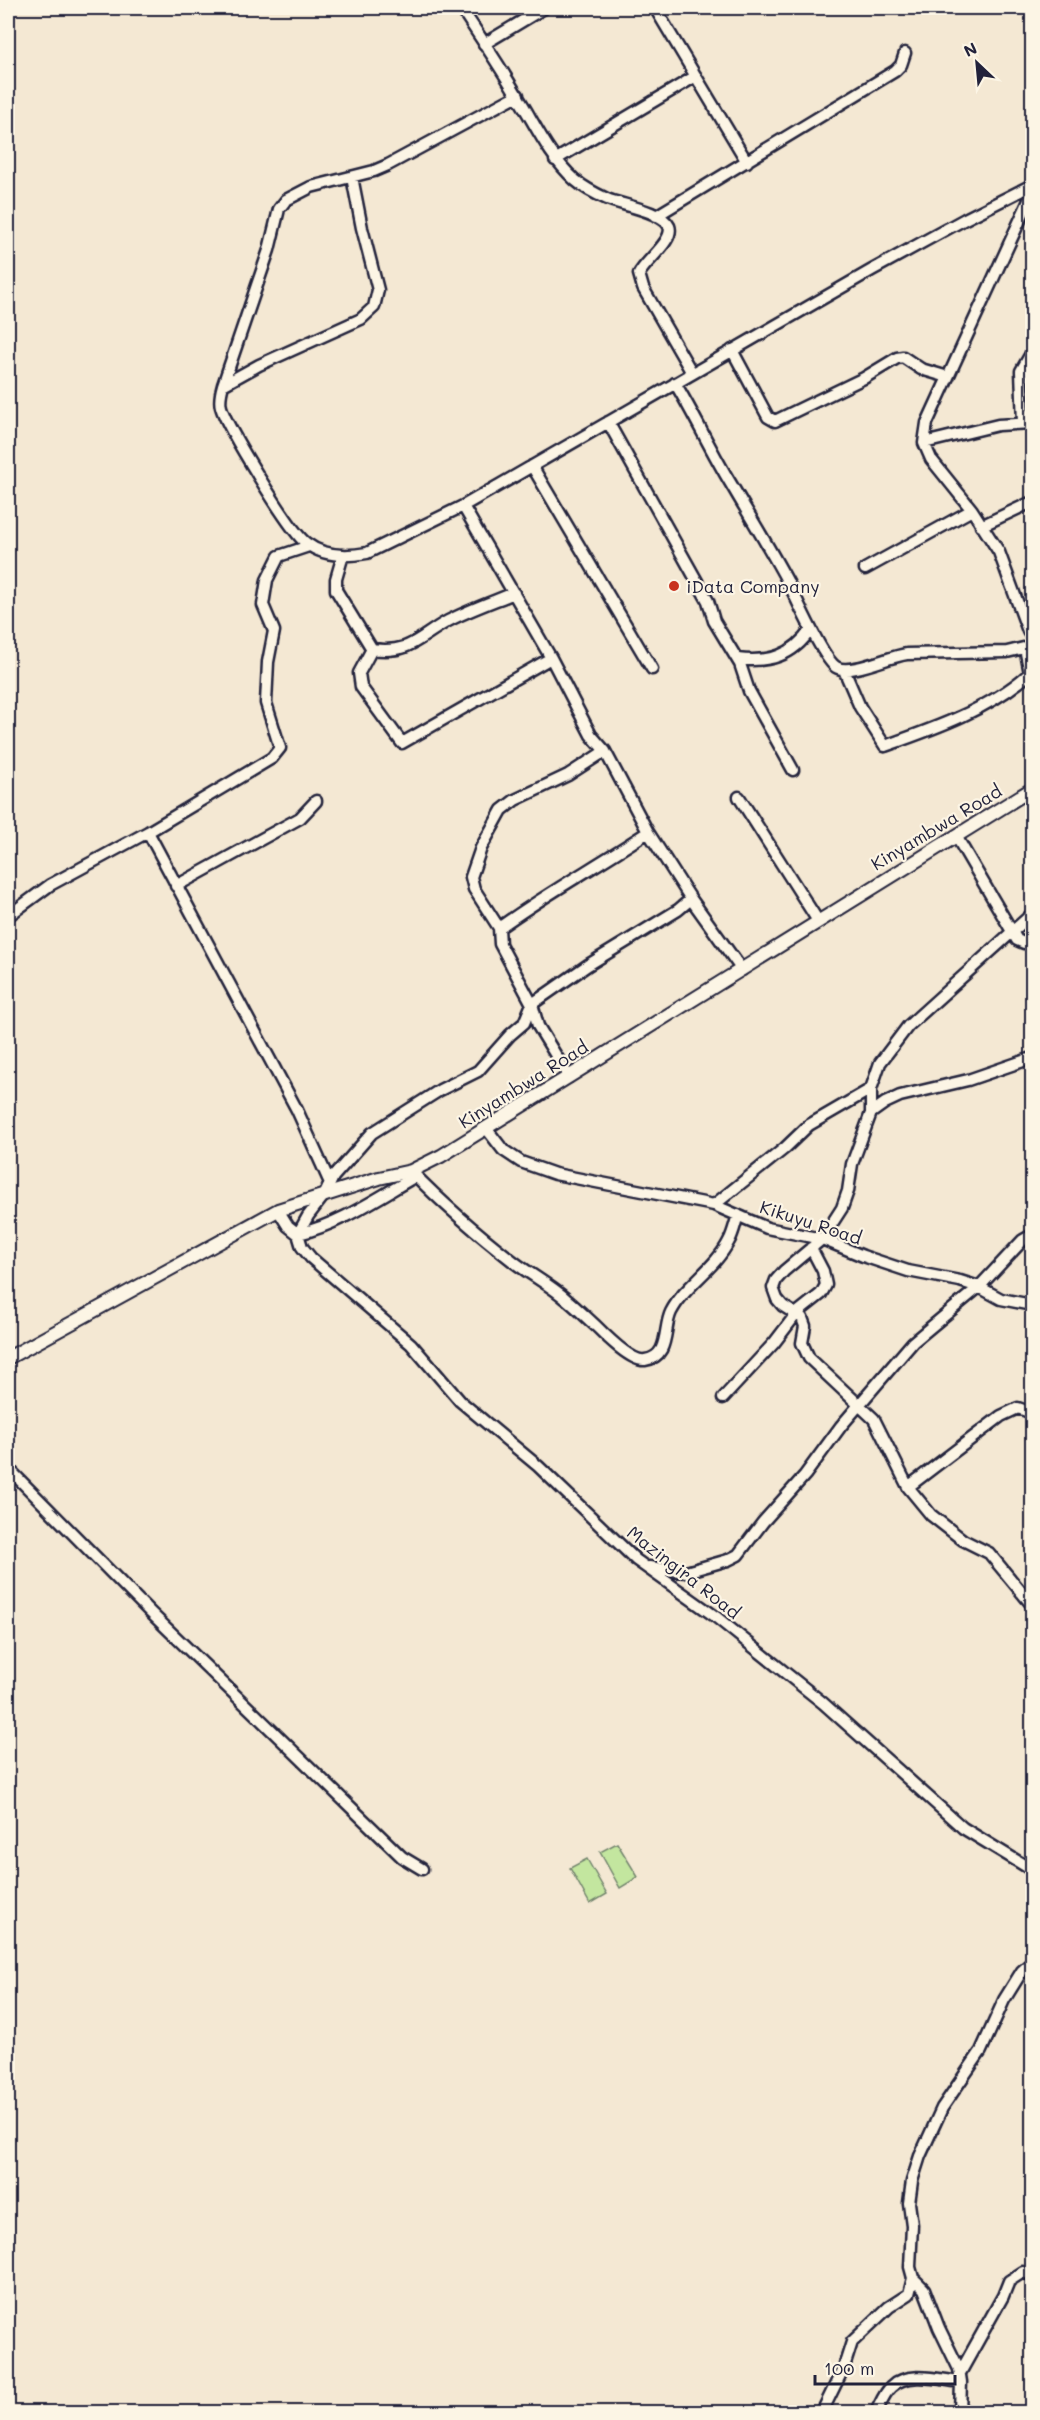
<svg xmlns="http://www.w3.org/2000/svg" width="1040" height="2420" font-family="Mali,sans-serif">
<rect width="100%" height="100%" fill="#f4e8d3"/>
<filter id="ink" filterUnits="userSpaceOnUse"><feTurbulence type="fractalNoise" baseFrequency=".0167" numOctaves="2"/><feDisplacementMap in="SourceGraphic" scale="12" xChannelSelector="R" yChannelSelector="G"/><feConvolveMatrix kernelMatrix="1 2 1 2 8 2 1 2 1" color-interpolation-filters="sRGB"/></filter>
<g filter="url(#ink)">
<!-- green -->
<path fill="#c3e69f" stroke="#72846d" stroke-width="1.5" d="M617,1843L638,1877L620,1888L600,1852Z
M587,1859L607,1894L590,1904L570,1868Z"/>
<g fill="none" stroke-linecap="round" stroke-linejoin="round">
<!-- minor casing -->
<g stroke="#22223b" stroke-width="15">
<path id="minor" d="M461,8C480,37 500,66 518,97C536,126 549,156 575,180C583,187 596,194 607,199C621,205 662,211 669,226C675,240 645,261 639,274L643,288L692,373
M655,8L747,162
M484,44L544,8
M518,95L388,165L374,171L311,187L286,200L279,209L269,250L223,385C221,392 219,400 221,407C227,428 290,531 306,543C324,557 346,557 367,553L463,506L872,270L965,219L1032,185
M555,160L696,76
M1032,194L927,423L924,443L931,459L972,510L999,552L1028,631L1032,637
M656,216L895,71L901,65L905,53
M732,350L768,417L775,421L864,378L897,358L903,357L921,369L948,377
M675,383C695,416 711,451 731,484C752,520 774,555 793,592C800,607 824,659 836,667C850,676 889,656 907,654L1007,652L1032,646
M223,385L259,365L361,319L374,307L378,290L362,228L352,177
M608,422L708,601L714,621L740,664L749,691L793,770
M1023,423L1021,371L1032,352
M924,443L998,425L1032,423
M532,466L652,669
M463,506L551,658L591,735L605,751L648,832L691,899L742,970
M981,526L1032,502
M343,555L336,579V590L372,649C411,654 417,638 448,621C469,610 492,602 514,593
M865,569L972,510
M372,649L359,673L361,687L402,743L551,658
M737,659C769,663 793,656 811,629
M844,670L860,707L885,746C936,728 990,709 1030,673L1025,648
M739,797L818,921
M148,832L297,1110L330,1183
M956,836L1017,940L1024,943L1032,942
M176,886L300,818L316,801
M691,899L678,910L588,965L532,1004L524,1023L510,1035L478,1071L440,1090L372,1133L333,1177L325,1194L308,1216L298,1234L302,1247L311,1258L411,1344L460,1401L538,1466L636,1560L716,1617L823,1703L963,1828L1032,1870
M8,916L50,885L148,832L272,758L280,748L266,703L268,662L274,631L263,605L267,580L279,556L309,546
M499,928L474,889L471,877L481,848L502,810L515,800L568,775L605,751
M1032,1058L968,1080L900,1096L885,1103L871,1113L852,1164L848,1191L842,1208L822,1239L784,1271L776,1280L773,1288L777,1299L783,1306L802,1318L805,1326L802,1343L809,1358L874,1419L908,1487L931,1515L963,1540L989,1553L1032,1605
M569,1077L538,1026L532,1004L500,944L499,928C547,893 599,865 648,832
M871,1113V1089L880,1063L908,1026L1032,914
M486,1128L503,1150L521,1162L555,1174L714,1205L767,1228L822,1239L863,1256L908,1271L960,1281L979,1287L1001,1299L1032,1305
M411,1171C443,1204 478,1234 514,1262C531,1275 550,1285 566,1299C577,1308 587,1318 597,1327C606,1336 632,1362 645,1360C670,1357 663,1328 671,1312C685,1285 715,1269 729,1241C733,1234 735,1224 738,1215
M714,1205L785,1148L809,1125L871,1089
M278,1210L288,1226L298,1234C339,1225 379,1197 416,1176
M723,1398L774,1343L797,1313L821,1294L826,1285L823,1271L811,1248
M8,1468L151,1613L402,1857L422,1869
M908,1487L1001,1416L1018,1408L1032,1413
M649,1567L686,1572L728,1560L738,1555L763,1522L805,1475L841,1426L913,1342L979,1287L1023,1240L1032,1235
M913,2278L924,2289L939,2328L959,2369L961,2382L960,2412
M960,2373L1003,2296L1009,2281L1023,2272L1032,2275
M822,2412L844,2367L852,2342L889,2307L909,2294L913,2278L910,2267L912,2225L909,2203L912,2181L920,2156L942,2108L981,2051L1004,2000L1022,1971L1032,1962
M876,2412C880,2405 884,2393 891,2387C908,2370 941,2380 961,2382"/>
</g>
<!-- tertiary casing -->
<g stroke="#22223b" stroke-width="16">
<path id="tertiary" d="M8,1358L278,1210L379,1178L411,1171L441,1156L1032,789"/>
</g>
<!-- minor -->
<use href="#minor" stroke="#fcf5e5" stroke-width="10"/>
<!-- tertiary -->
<use href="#tertiary" stroke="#fcf5e5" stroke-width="12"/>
</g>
</g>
<!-- markers -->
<circle fill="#c8321e" stroke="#fcf5e5" stroke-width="2" cx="674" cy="586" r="6"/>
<g text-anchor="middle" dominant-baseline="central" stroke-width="4.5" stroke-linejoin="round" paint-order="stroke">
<!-- poi labels -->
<g font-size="18" fill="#22223b" stroke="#fcf5e5" text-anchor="start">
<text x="686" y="586">iData Company</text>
</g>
<!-- street labels -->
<g font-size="18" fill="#22223b" stroke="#fcf5e5">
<text transform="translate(936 827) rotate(-31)">Kinyambwa Road</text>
<text transform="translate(523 1084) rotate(-32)">Kinyambwa Road</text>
<text transform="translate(811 1222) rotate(18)">Kikuyu Road</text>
<text transform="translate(684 1572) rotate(38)">Mazingira Road</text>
</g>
</g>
<!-- margin -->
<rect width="1040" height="2420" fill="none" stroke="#fcf5e5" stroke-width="30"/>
<rect x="15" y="15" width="1010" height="2390" fill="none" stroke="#22223b" stroke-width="2" filter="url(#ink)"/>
<!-- north arrow -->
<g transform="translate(977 63) rotate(334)" stroke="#fcf5e5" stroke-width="4.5" paint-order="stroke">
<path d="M0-4.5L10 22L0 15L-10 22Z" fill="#22223b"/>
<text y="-9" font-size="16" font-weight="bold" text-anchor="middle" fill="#22223b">N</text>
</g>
<!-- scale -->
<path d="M815 2375v9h140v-9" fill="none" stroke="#22223b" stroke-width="3"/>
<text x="824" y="2375" font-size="18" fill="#22223b" stroke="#fcf5e5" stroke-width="4.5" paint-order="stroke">100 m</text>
</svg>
